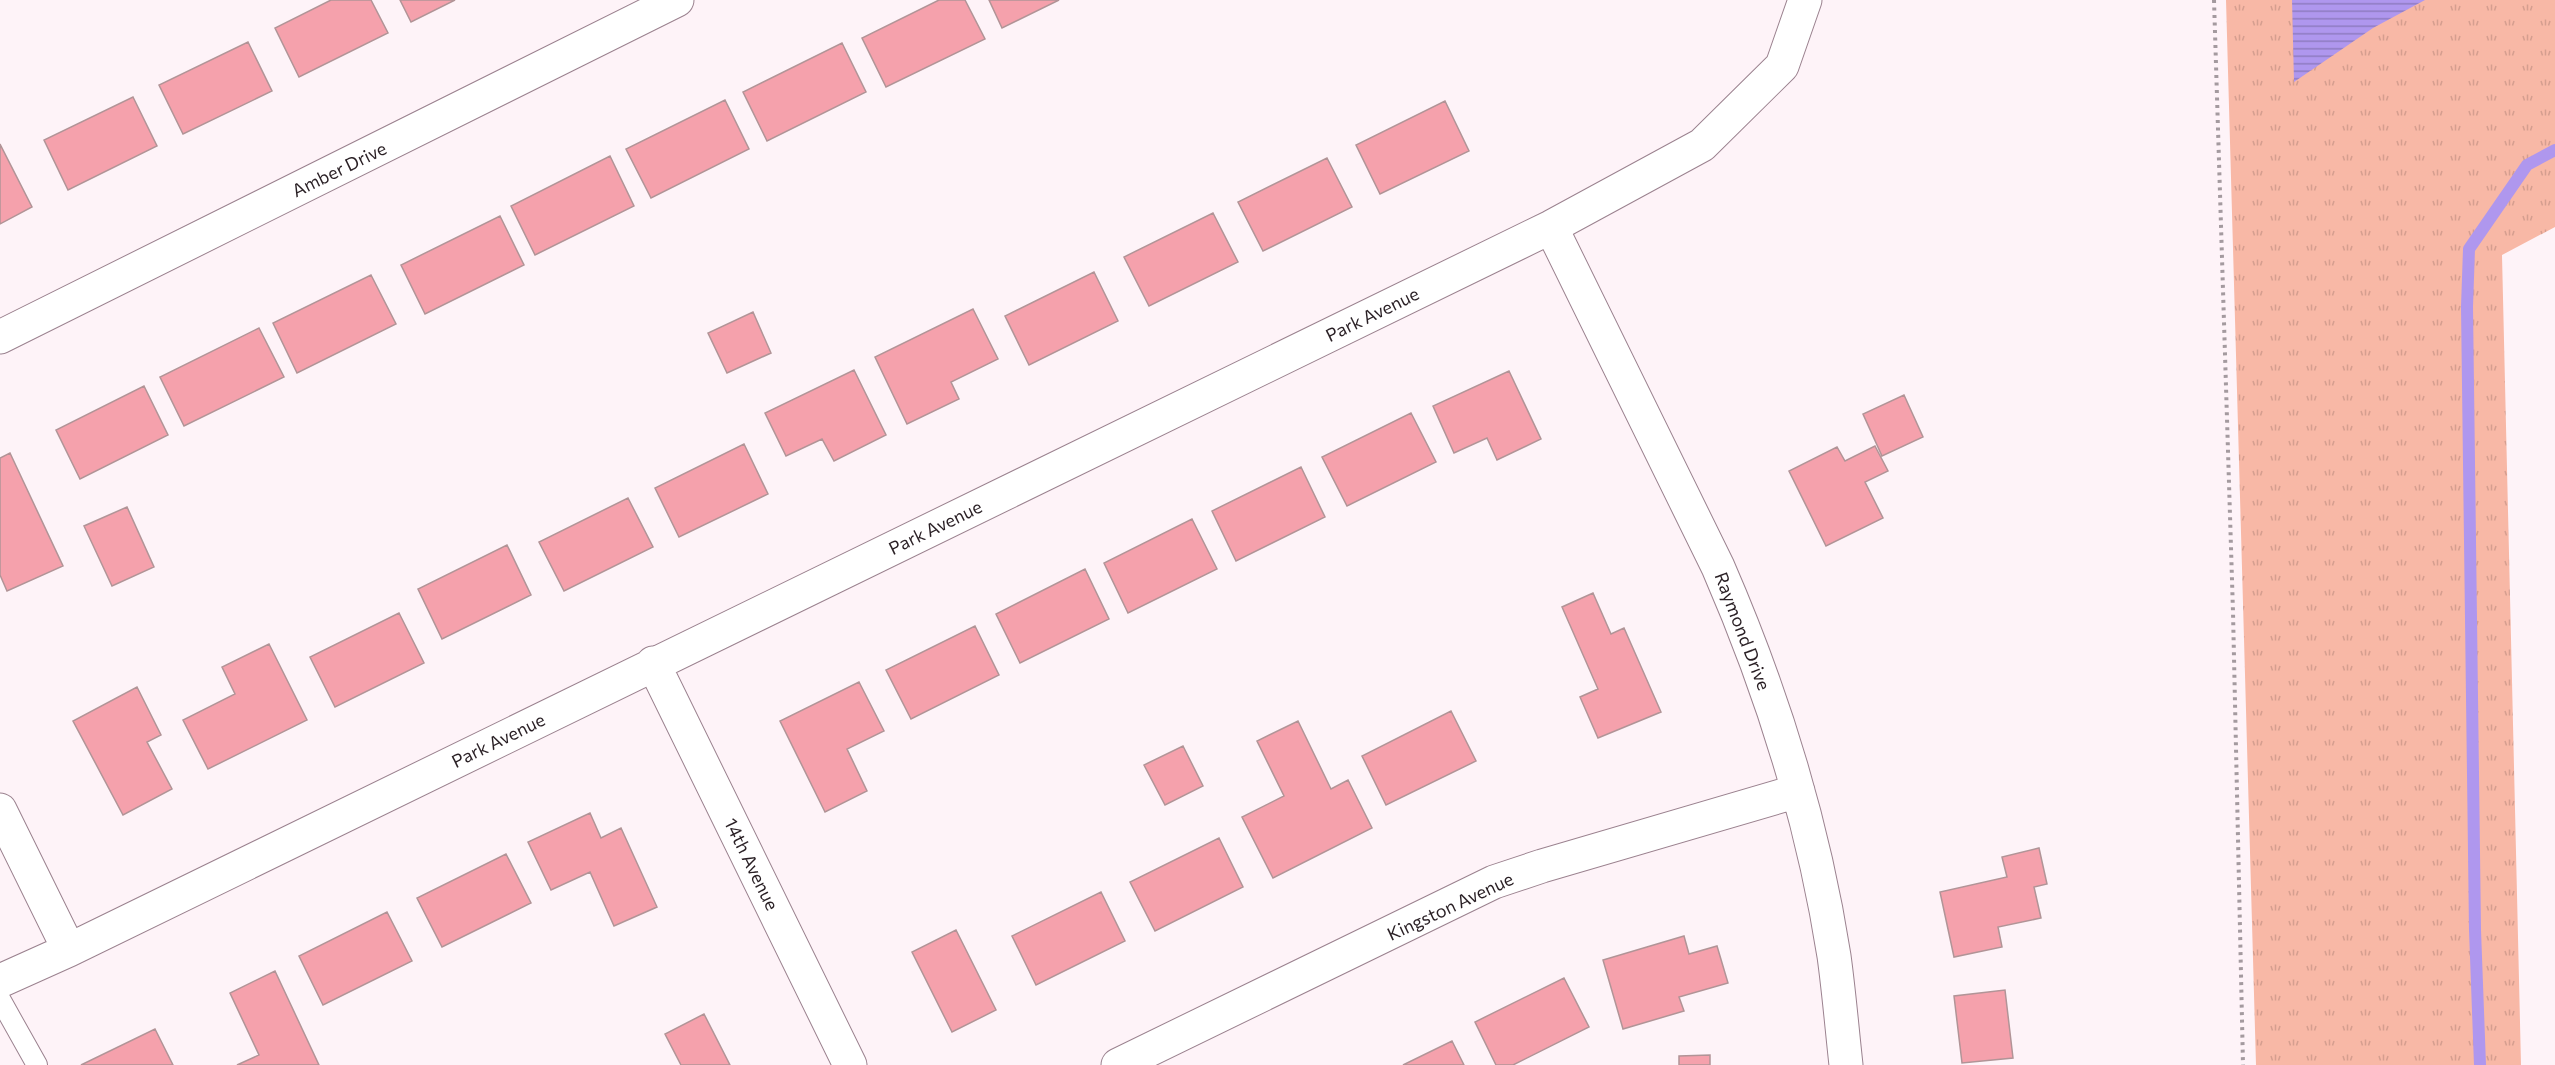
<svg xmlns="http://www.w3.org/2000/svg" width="2555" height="1065" font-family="Commissioner,sans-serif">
<defs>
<pattern id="grass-tufts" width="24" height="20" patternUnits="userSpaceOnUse" patternTransform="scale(1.5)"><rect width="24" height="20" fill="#f8b8a6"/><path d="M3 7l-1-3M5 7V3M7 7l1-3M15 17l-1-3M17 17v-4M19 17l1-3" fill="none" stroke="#d59e8f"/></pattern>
<pattern id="water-rules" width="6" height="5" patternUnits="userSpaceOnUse" patternTransform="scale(1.5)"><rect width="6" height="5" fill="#af97ee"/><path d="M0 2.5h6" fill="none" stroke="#8e7bc1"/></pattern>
</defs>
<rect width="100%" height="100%" fill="#fef3f8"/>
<!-- grass -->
<path fill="url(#grass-tufts)" d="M2226,0H2555V227L2502,255L2521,1065H2256Z"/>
<!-- water -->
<path fill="url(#water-rules)" d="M2292,0H2425L2373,28L2294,82Z"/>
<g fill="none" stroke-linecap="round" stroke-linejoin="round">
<!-- stream -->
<path stroke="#af97ee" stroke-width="12" d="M2480,1065L2475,930L2467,307L2469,249L2527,165L2555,150"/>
</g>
<!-- building -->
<path fill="#f5a1ac" stroke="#b19497" stroke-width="1.5" d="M331,0H371L388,33L299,77L275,28Z
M400,0H455L411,22Z
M939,0H965L985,39L886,87L862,38Z
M989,0H1059L1002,28Z
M248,42L272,91L183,134L159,85Z
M842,43L866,92L767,141L743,92Z
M133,97L157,146L68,190L44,140Z
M725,100L749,149L651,198L626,149Z
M1445,101L1469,151L1380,194L1356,145Z
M0,144L32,207L0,224Z
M610,156L634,206L535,255L511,206Z
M1327,158L1352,207L1263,251L1238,202Z
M1213,213L1238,262L1149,306L1124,257Z
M500,216L524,265L425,314L401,265Z
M1094,272L1118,321L1029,365L1005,316Z
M371,275L396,324L297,373L273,323Z
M973,309L998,359L951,382L959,399L907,424L875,357Z
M753,312L771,353L727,373L708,333Z
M259,328L284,377L184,426L160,377Z
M854,370L886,435L834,461L822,439L786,456L765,413Z
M1509,371L1541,439L1497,460L1487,438L1454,453L1433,406Z
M144,386L168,435L80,479L56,430Z
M1904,395L1923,437L1882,456L1863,414Z
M1411,413L1436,462L1347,506L1322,457Z
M744,444L768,494L679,537L655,488Z
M1875,446L1888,471L1865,482L1883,518L1826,546L1789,471L1837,447L1845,461Z
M10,453L63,566L7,591L0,575V458Z
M1301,467L1325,517L1236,561L1212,511Z
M628,498L653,547L564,591L539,542Z
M127,507L154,567L112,586L84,526Z
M1192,519L1217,569L1128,613L1104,563Z
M507,545L531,595L442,639L418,589Z
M1085,569L1109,619L1020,663L996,614Z
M1593,593L1611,634L1624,628L1661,712L1598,738L1580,697L1598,689L1562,607Z
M399,613L424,663L335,707L310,657Z
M975,626L999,675L911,719L886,670Z
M269,644L307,720L208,769L183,720L235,694L222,667Z
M859,682L884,731L847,749L867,791L825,812L780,721Z
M137,687L161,735L147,742L172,789L123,815L73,721Z
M1451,711L1476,761L1386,805L1362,756Z
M1298,721L1331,789L1348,780L1372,828L1273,878L1242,817L1284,796L1257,741Z
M1183,746L1203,786L1165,805L1144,765Z
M590,813L601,838L621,828L657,907L614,926L590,872L551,890L528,842Z
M1219,838L1243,887L1155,931L1130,882Z
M2039,848L2047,884L2034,887L2041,918L1998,927L2002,947L1954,957L1940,892L2007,877L2002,857Z
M506,854L531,903L442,947L417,898Z
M1101,892L1125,941L1036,985L1012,936Z
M387,912L412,961L323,1005L299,956Z
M956,930L996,1010L952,1032L912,952Z
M1684,936L1689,954L1717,946L1728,983L1679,997L1684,1011L1623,1029L1603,960Z
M275,971L319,1065H237L259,1055L230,993Z
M1564,978L1589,1027L1513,1065H1496L1475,1022Z
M2005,990L2013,1058L1962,1063L1954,996Z
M704,1014L730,1065H681L665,1034Z
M155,1029L173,1065H81Z
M1452,1041L1464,1065H1403Z
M1710,1055V1065H1679V1056Z"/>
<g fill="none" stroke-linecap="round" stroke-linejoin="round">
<!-- service casing -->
<g stroke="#9b828f" stroke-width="22">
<path id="service" d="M0,999L37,1065"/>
</g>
<!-- minor casing -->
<g stroke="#9b828f" stroke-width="35">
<path id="minor" d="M1551,227L1718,567C1772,691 1813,822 1834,956C1839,992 1842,1029 1846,1065
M0,337L677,0
M653,663L850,1065
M0,810L69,950
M0,981L69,950L1551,227L1702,145L1782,66L1805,0
M1118,1065L1494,882L1542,866L1798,791"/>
</g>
<!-- path -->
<path stroke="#a49a9f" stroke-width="4" stroke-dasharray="3 4.5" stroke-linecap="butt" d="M2214,0L2233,612L2243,1065"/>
<!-- service -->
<use href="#service" stroke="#fff" stroke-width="20"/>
<!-- minor -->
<use href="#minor" stroke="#fff" stroke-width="33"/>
</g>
<g text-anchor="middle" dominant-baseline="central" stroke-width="6" stroke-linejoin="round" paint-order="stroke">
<!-- street labels -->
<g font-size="18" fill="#291f24" stroke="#fff">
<text transform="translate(339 169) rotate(-26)">Amber Drive</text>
<text transform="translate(1372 314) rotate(-26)">Park Avenue</text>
<text transform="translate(935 527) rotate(-26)">Park Avenue</text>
<text transform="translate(1743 631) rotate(69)">Raymond Drive</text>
<text transform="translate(498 740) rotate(-26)">Park Avenue</text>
<text transform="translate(752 864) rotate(64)">14th Avenue</text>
<text transform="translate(1450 906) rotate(-25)">Kingston Avenue</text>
</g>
</g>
</svg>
